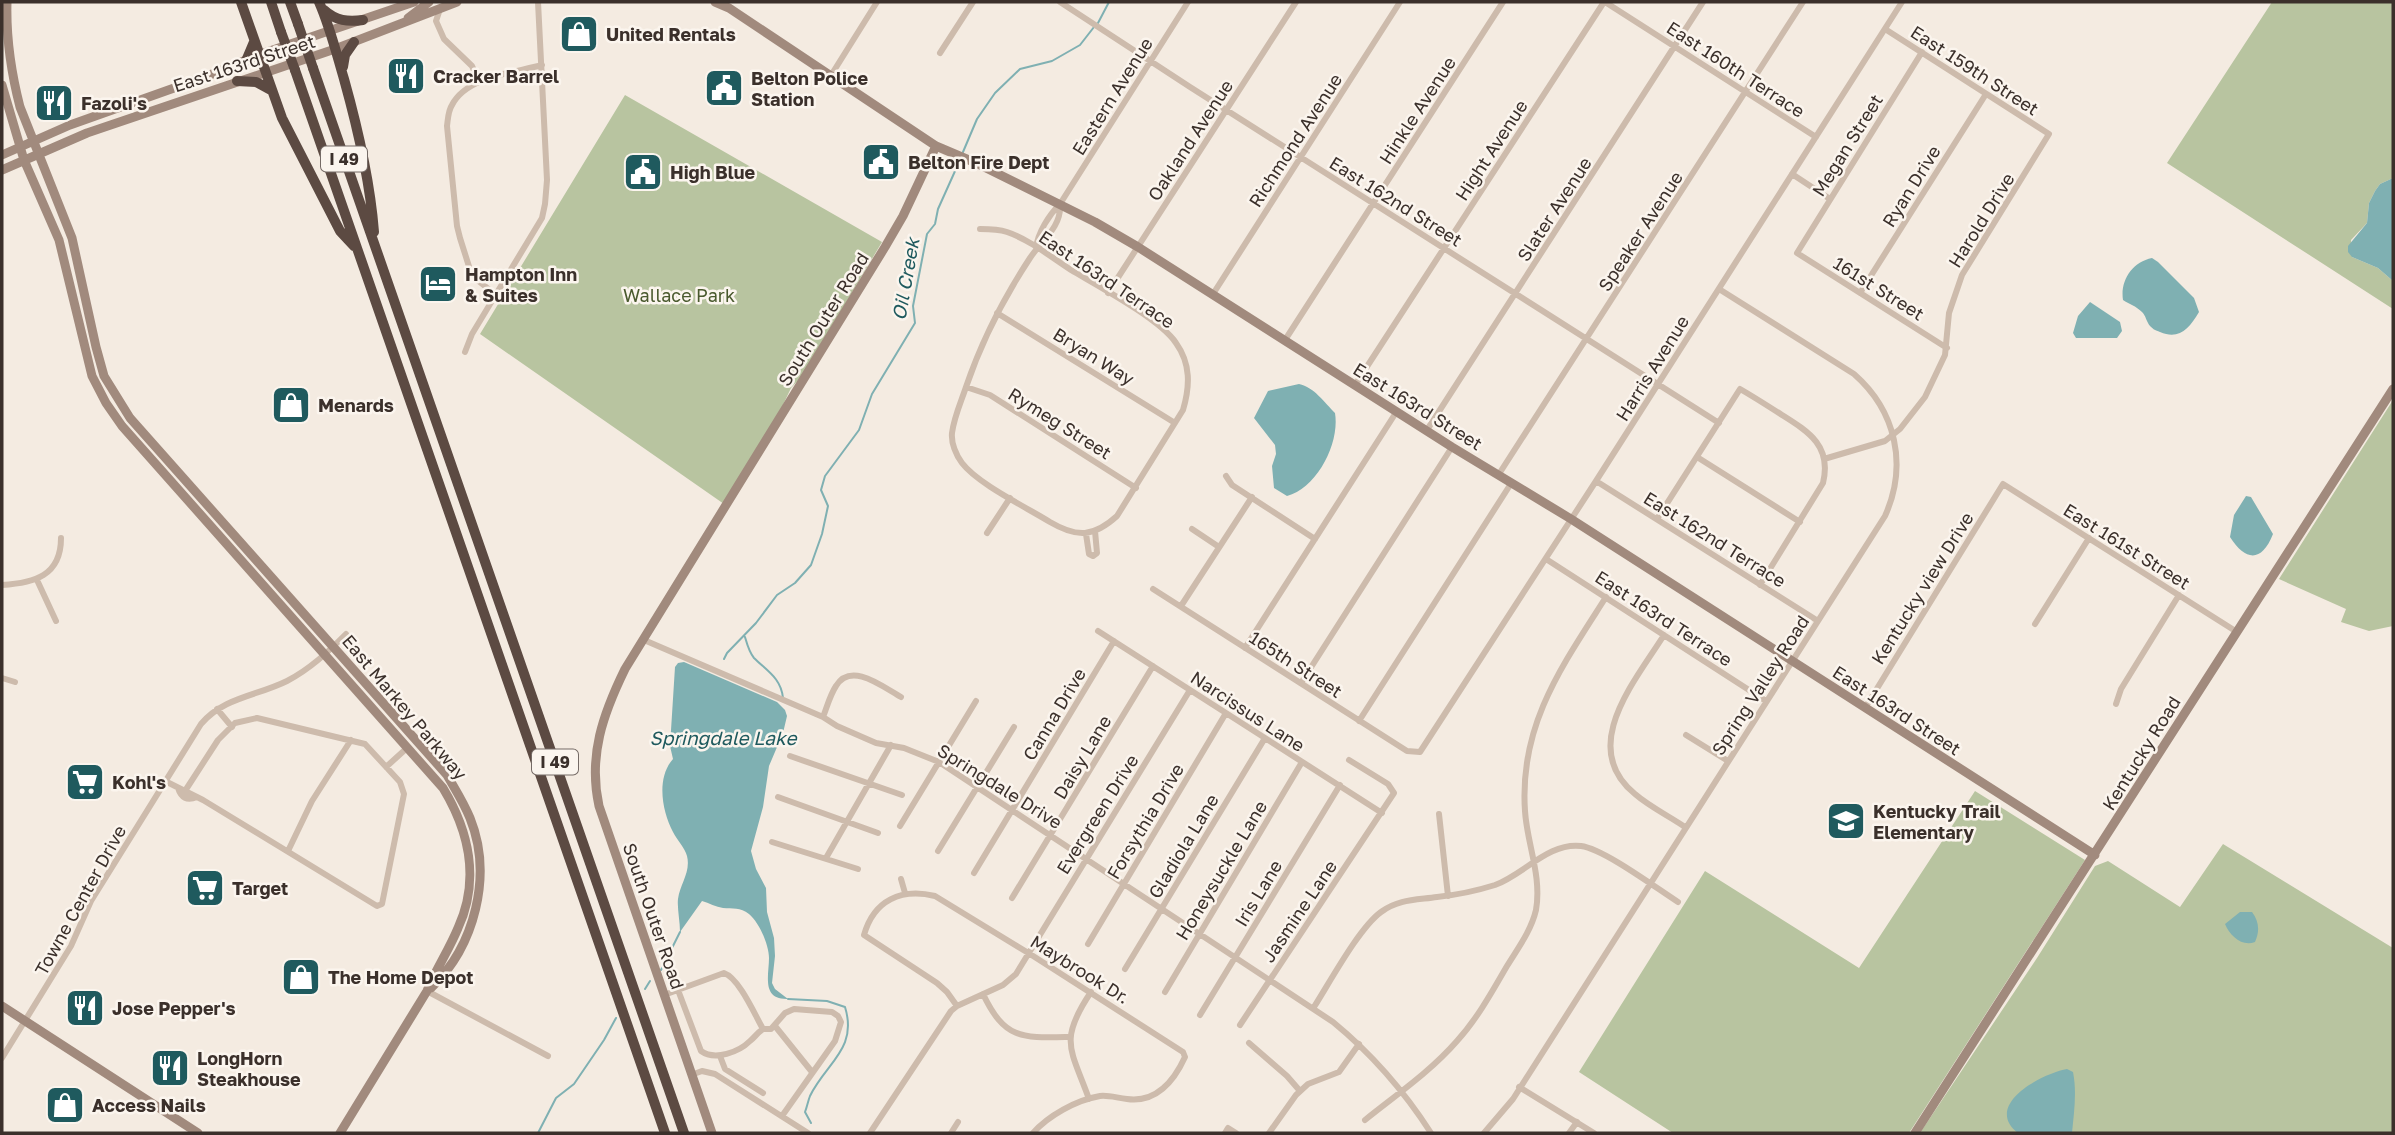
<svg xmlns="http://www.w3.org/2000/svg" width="2395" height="1135" font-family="'Golos Text',sans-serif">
<rect width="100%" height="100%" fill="#f4ebe1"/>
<!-- green -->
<path fill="#b8c4a0" d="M2272,2H2393V178L2380,184L2375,191L2369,203L2367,223L2351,240L2352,257L2378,268L2393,281V309L2167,163Z
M625,95L882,242L803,375L791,388L781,409L724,504L480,334Z
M2393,400V626L2369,631L2341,622L2346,609L2279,579Z
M1975,791L2085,860L1909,1133H1673L1579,1072L1705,871L1859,968Z
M2223,844L2393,948V1133H1920L2037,958L2095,866L2108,861L2180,907Z"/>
<!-- water -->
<path fill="#7fb0b2" d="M2393,178V281L2378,268L2352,257L2348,252V246L2367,223L2369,203L2375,191L2380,184Z
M2152,258L2158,262L2194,298L2199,312C2189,329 2179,340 2160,332C2155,330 2154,330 2150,326C2146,321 2146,316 2142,312C2136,306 2129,304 2123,300C2120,281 2132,262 2152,258Z
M2090,302L2120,322L2122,331L2117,338H2076L2073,333L2078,316Z
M1299,384C1314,387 1325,403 1335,413C1340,443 1317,488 1287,496L1274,488L1272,466L1276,454L1275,445L1254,418L1268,391Z
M2246,496L2251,497L2273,534C2262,562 2246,562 2230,537L2234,515Z
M684,662L777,702L785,710L787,716L783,733L769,766L763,807L751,851L756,869L766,888L767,912L774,938L775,956L772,983L775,989L788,999C761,1000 769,975 769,958C769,945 759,922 749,914C740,907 733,909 723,908C716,907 709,903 702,901L680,932C680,921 677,908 678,899C680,884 691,872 687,856C685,848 677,840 673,832C662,811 656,778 673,759L670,746L675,667L678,663Z
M2240,912H2252C2259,921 2260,931 2255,942C2242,947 2230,936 2225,924Z
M2067,1069L2073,1072C2077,1092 2074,1113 2072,1133H2018C1982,1105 2043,1073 2067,1069Z"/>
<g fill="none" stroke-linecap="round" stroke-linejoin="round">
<!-- stream -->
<path stroke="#7fb0b2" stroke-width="2" d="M1098,23L1109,2
M963,152L977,119L995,93L1020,69L1052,61L1080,45L1094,27
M745,637C747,644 749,652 754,658C767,671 781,678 783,698
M724,659L727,653L756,623L777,595L795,583L811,565L822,534L828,506L821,490L825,476L859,430L872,394L915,323L913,306L927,234L935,224L938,209L960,160
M661,970L680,932
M645,989L650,981
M788,999L827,1001L845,1007C858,1049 826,1063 810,1096C808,1101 807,1107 805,1112L811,1123
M538,1133L556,1098L574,1084L604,1040L616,1018"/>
<!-- street -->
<path stroke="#cdbbac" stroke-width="6" d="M1060,2L1190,87L1719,423
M1605,2L1816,137
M440,9L436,21L444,39L472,66L479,82
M1922,52L1797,253L1947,348
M940,53L973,2
M830,77L877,2
M1792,174L1830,199
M980,229C989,229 998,229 1007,232C1030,240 1051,257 1071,270C1098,286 1160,319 1176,343C1191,364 1190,386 1183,410L1117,516C1094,537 1077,538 1050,522C1026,507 978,484 962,463C956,455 951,443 952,433C954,417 961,402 966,387C982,340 1003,299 1030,258C1041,241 1062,227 1060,204
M1036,248C1038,232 1049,215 1060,204L1188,2
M1108,293L1296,2
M1860,293L1986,94
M495,294L472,276L460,238L457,226L447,126C448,119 448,111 452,105C467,76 514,73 542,65
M1213,294L1400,2
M997,313L1175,423
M1285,340L1503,2
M465,352L472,334L542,218L545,204L547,180L538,2
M1355,385L1604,2
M966,387L990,395L1136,488
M1427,430L1703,2
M1697,457L1800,522
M1824,459L1885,441L1900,429L1925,397L1945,355L1949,313L1962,275L2049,134L1885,29
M1499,474L1803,2
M1226,476L1232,485L1315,539
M1596,481L1818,621
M1657,519L1740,389C1754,397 1768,406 1782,415C1809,432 1832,446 1823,483L1760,585
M1192,529L1219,547
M987,533L1010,498
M1086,534L1089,554L1093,556L1097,553L1095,531
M1546,559L1766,701
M37,580L56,621
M2,585C34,583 61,576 61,538
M1153,589L1407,751L1420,752L1596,481L1902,2
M1181,606L1252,497
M2035,624L2089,538
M1098,631L1382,813
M1664,635C1636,680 1577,747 1635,794C1650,807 1669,816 1685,827
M644,640L823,717L837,726L876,743L904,748L939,762L1333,1022C1372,1054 1404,1091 1431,1133
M1245,648L1397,411
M2,678L15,682
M1301,683L1452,447
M2116,704L2121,689L2179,595
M1865,708L2003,484L2237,632
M217,709L232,727
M823,717C827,707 830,695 836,686C851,661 883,687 901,697
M1359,721L1512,482
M1686,735L1728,761
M790,756L902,795
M386,767L407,748
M165,781L203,800L377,906L382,904L404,794L400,782L365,744L257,718L235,723L218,740L185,791
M178,788C181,798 187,801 197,797
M778,797L878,833
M1439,814L1448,896
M900,826L976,701
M772,842L858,869
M288,851L312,801L351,740
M938,851L1014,727
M826,858L891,745
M974,873L1114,641
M901,879L905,893
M1012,898L1153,666
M1088,944L1226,713
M1125,969L1265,738
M678,990L701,1051C715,1061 739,1052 750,1041C755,1037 757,1033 763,1029
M427,991L548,1056
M1165,992L1302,762
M983,994C1005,1040 1022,1038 1070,1037
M664,995L724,973C739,978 755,1015 763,1029H771L785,1013L794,1009L832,1012L838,1016L841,1022L835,1041L782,1116
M957,1006L947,992L937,983L864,935C874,900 901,888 935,896L1030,954L1183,1052L1185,1057C1174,1081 1156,1103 1127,1099C1117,1098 1109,1095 1100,1096C1076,1100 1048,1116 1033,1133
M1314,1007C1330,982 1359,928 1381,912C1398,899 1417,900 1437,897C1456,895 1476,891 1495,885C1523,875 1549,842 1581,846C1604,849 1656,888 1678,902
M1200,1015L1340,785
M1240,1025L1394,793L1388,784L1349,760
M775,1026L812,1072
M1249,1043L1287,1076L1300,1091
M720,1056L725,1069L763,1093
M2,1058L71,946L91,901L201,724C224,697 257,696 287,681C310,669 328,652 346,634
M691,1075L702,1071L715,1074L808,1133
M1519,1087L1594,1133
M1089,1099C1071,1049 1058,1041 1091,992
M1365,1120C1396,1095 1430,1072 1457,1041C1477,1019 1492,992 1507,966C1518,948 1531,931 1536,910C1542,876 1527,844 1525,811C1519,725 1562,666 1606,597
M870,1133L951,1011L957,1006L1003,985L1016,974L1190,690
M951,1133L958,1122
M1225,1133L1228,1128L1236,1133
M1269,1133L1296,1095L1308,1084L1339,1072L1359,1044
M1484,1133L1513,1099L1885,516C1908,465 1896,411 1854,374L1719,289
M1569,1133L1577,1122"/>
<!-- secondary -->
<path stroke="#a18a7d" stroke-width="9" d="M7,2C6,37 11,72 20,107L72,238L96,347L104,376L130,418L447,775C455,789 464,803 470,818C493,875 475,946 431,988
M715,2L729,8L936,146L976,163L1095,222L1138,247L1452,447L1571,519L2095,855
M408,18L429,2
M2,85L24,160L59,240L92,376L106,403L122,426L443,788C469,831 480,880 458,928C449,950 436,969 427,991L340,1133
M2,155L70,125L205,77L258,55L414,2
M2,170L87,133L335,49L457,2
M2,1006L198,1133
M712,1133L599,806C588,756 603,714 625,669L885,247L903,216L936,146
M1915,1133L2393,389"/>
<!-- highway -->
<path stroke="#5c4a42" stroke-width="10" d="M241,2L282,118L340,231L354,246
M271,2L281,32
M290,2L298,24
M319,2C330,27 336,52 344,79C358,129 370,180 374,232
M324,10C336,21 348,22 363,20
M246,61L254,42
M343,67L345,55L354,42
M313,68L684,1133
M295,70L665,1133
M237,81L256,82L271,90"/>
<!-- highway-bridge -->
<path stroke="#5c4a42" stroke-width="10" d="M298,24L313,68
M281,32L295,70"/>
</g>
<!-- icons -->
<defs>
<g id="shop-square" transform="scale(2.0125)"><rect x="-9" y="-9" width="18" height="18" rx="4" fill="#1f5a5e" stroke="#fbf5ee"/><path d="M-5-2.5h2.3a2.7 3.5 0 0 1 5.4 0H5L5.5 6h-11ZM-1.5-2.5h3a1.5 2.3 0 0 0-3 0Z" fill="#fff"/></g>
<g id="restaurant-square" transform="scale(2.0125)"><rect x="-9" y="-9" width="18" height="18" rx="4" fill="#1f5a5e" stroke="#fbf5ee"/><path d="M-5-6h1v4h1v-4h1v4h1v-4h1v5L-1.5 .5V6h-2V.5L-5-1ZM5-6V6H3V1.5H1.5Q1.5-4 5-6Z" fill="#fff"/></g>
<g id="civic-square" transform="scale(2.0125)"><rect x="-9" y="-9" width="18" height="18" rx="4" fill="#1f5a5e" stroke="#fbf5ee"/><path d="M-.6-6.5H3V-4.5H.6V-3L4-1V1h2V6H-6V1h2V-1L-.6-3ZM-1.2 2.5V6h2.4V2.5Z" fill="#fff"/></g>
<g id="hotel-square" transform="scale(2.0125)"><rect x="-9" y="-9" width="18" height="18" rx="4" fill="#1f5a5e" stroke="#fbf5ee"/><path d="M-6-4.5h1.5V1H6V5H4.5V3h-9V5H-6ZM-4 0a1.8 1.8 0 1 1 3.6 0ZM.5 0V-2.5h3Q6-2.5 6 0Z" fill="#fff"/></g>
<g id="supermarket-square" transform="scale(2.0125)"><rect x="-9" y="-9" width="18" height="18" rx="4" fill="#1f5a5e" stroke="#fbf5ee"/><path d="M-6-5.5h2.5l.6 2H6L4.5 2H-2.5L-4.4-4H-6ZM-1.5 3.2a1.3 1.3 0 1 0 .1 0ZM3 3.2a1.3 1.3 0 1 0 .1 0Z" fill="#fff"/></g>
<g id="school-square" transform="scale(2.0125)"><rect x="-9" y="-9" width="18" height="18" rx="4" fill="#1f5a5e" stroke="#fbf5ee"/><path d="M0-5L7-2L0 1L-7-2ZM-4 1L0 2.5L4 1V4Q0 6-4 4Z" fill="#fff"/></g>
</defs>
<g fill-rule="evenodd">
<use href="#shop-square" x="579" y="34"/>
<use href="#restaurant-square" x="406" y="76"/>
<use href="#civic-square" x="724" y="88"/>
<use href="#restaurant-square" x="54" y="103"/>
<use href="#civic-square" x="881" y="162"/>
<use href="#civic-square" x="643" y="172"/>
<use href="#hotel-square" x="438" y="284"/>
<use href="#shop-square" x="291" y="405"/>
<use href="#supermarket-square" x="85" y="782"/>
<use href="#school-square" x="1846" y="821"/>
<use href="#supermarket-square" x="205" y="888"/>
<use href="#shop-square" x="301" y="977"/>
<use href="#restaurant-square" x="85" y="1008"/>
<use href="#restaurant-square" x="170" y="1068"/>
<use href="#shop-square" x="65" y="1105"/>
</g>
<g text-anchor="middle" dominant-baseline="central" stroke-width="5" stroke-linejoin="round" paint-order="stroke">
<!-- shield labels -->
<g fill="#fbf5ee" stroke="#756b66" stroke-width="2">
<rect x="321" y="146.5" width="46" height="25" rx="5"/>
<rect x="532" y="749.5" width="46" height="25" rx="5"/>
</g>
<g font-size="16" font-weight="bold" fill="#3b302b">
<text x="344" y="159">I 49</text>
<text x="555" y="762">I 49</text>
</g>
<!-- poi labels -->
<g font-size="18" font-weight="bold" fill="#3b302b" stroke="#fbf5ee" text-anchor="start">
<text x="606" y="34">United Rentals</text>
<text x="433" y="76">Cracker Barrel</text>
<text x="751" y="78">Belton Police<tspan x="751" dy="21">Station</tspan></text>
<text x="81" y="103">Fazoli's</text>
<text x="908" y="162">Belton Fire Dept</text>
<text x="670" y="172">High Blue</text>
<text x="465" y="274">Hampton Inn<tspan x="465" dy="21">&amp; Suites</tspan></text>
<text x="318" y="405">Menards</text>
<text x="112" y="782">Kohl's</text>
<text x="1873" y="811">Kentucky Trail<tspan x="1873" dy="21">Elementary</tspan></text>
<text x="232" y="888">Target</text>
<text x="328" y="977">The Home Depot</text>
<text x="112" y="1008">Jose Pepper's</text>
<text x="197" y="1058">LongHorn<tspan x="197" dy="21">Steakhouse</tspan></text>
<text x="92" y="1105">Access Nails</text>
</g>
<!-- street labels -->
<g font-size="18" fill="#3b302b" stroke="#fbf5ee">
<text transform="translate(244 63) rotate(-18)">East 163rd Street</text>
<text transform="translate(1736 69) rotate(33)">East 160th Terrace</text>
<text transform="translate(1975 70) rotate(33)">East 159th Street</text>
<text transform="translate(1112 96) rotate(-58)">Eastern Avenue</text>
<text transform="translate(1417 110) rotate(-57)">Hinkle Avenue</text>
<text transform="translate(1190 140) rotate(-57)">Oakland Avenue</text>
<text transform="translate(1295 140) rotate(-57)">Richmond Avenue</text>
<text transform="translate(1847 145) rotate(-58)">Megan Street</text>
<text transform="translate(1491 150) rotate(-57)">Hight Avenue</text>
<text transform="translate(1911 186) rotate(-58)">Ryan Drive</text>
<text transform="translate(1396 201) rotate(32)">East 162nd Street</text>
<text transform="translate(1554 209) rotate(-57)">Slater Avenue</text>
<text transform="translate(1981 220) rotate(-58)">Harold Drive</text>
<text transform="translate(1640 231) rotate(-57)">Speaker Avenue</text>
<text transform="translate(1107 279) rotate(34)">East 163rd Terrace</text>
<text transform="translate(1879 288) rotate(32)">161st Street</text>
<text transform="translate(823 319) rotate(-58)">South Outer Road</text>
<text transform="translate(1094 356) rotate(32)">Bryan Way</text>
<text transform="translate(1652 368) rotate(-58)">Harris Avenue</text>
<text transform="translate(1418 406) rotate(32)">East 163rd Street</text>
<text transform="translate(1060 423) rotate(32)">Rymeg Street</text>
<text transform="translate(1715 539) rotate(32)">East 162nd Terrace</text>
<text transform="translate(2127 546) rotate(32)">East 161st Street</text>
<text transform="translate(1922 588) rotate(-58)">Kentucky view Drive</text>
<text transform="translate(1664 618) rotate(33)">East 163rd Terrace</text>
<text transform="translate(1296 664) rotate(33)">165th Street</text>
<text transform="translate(1760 685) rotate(-57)">Spring Valley Road</text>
<text transform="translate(405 707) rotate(50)">East Markey Parkway</text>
<text transform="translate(1897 710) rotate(33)">East 163rd Street</text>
<text transform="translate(1248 711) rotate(33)">Narcissus Lane</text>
<text transform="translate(1054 714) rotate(-59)">Canna Drive</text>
<text transform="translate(2141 753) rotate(-58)">Kentucky Road</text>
<text transform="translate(1082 757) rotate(-59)">Daisy Lane</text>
<text transform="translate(1000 786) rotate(32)">Springdale Drive</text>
<text transform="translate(1097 814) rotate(-58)">Evergreen Drive</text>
<text transform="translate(1145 821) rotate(-59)">Forsythia Drive</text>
<text transform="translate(1183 846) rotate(-59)">Gladiola Lane</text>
<text transform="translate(1221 870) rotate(-59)">Honeysuckle Lane</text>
<text transform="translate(1258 893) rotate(-59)">Iris Lane</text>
<text transform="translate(80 900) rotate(-61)">Towne Center Drive</text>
<text transform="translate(1299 911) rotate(-56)">Jasmine Lane</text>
<text transform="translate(654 916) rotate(71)">South Outer Road</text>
<text transform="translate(1080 969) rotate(32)">Maybrook Dr.</text>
</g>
<!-- park labels -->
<g font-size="18" fill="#4a5a2e" stroke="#fbf5ee">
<text x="679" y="295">Wallace Park</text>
</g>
<!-- water labels -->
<g font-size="19" font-style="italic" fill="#1f5a5e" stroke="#fbf5ee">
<text transform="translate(905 279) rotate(-80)">Oil Creek</text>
<text x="723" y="737">Springdale Lake</text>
</g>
</g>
<!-- border -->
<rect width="2395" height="1135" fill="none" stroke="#3b302b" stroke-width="7"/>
</svg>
